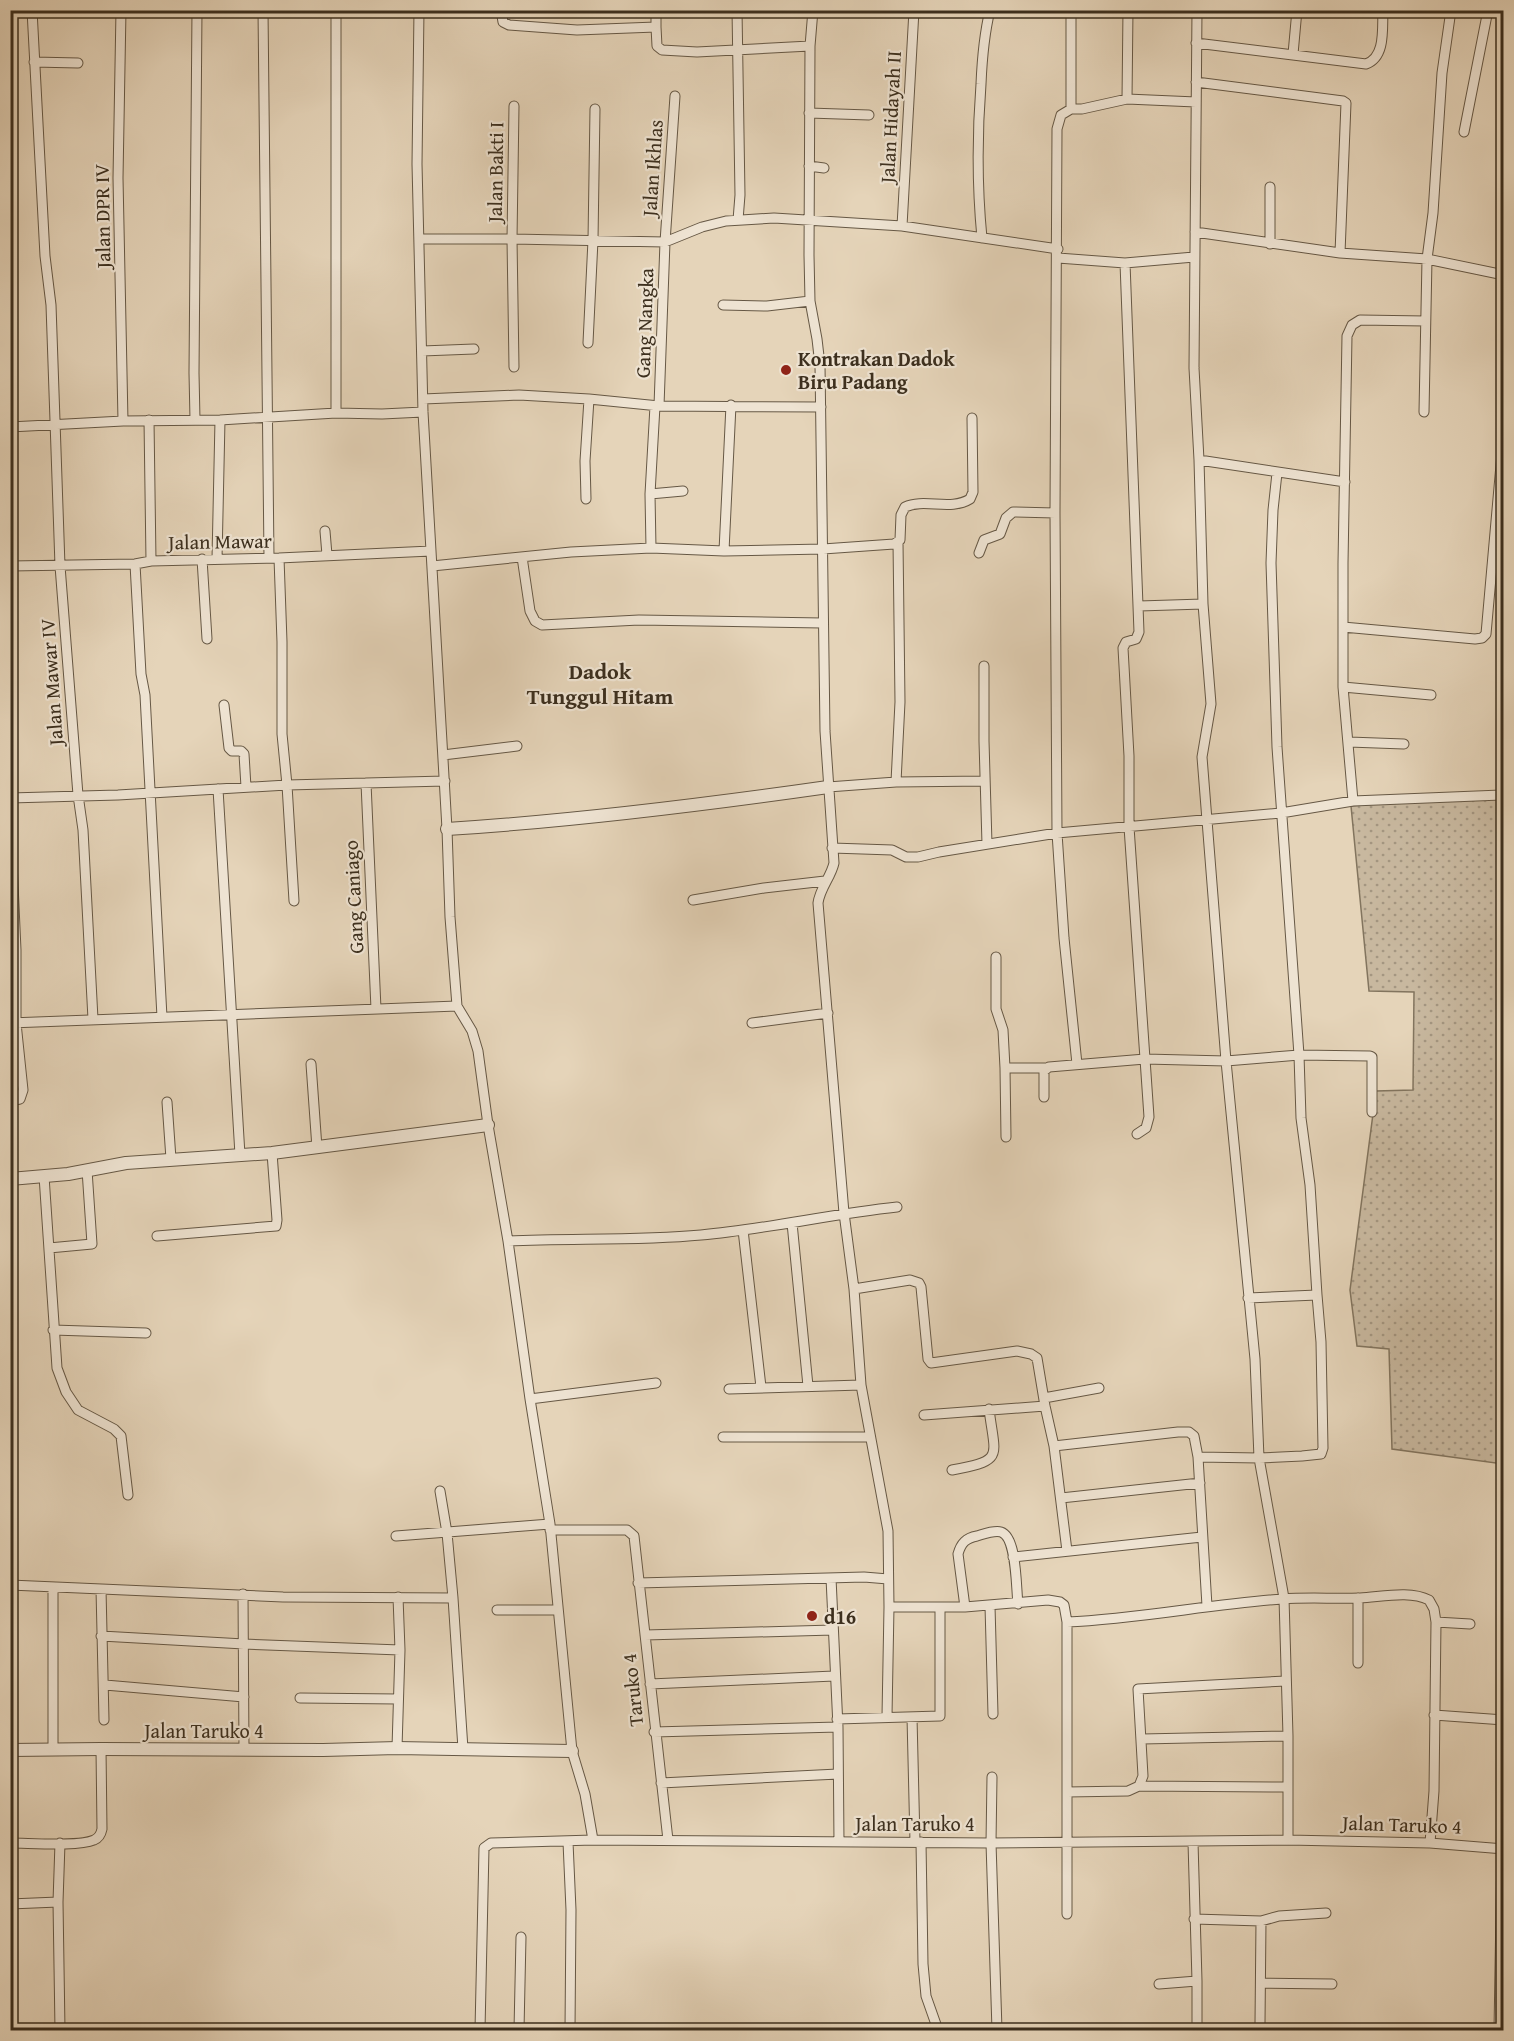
<svg xmlns="http://www.w3.org/2000/svg" width="1514" height="2041" font-family="'Gentium Book Plus',serif">
<defs>
<pattern id="grass-dots" width="8" height="8" patternUnits="userSpaceOnUse" patternTransform="scale(1.5)"><rect width="8" height="8" fill="#c8b89f"/><path d="M2 2h.1M6 6h.1" fill="none" stroke="#a49681" stroke-width="1.8" stroke-linecap="round"/></pattern>
</defs>
<rect width="100%" height="100%" fill="#e5d4b9"/>
<filter id="stains"><feTurbulence type="fractalNoise" baseFrequency=".00333" numOctaves="4"/><feColorMatrix values="0 0 0 0 .2 0 0 0 0 .09 0 0 0 0 .02 0 0 0 .5 -.17"/></filter>
<radialGradient id="worn" r=".72"><stop offset=".6" stop-color="#630" stop-opacity="0"/><stop offset="1" stop-color="#630" stop-opacity=".3"/></radialGradient>
<!-- grass -->
<path fill="url(#grass-dots)" stroke="#82745e" stroke-width="1.5" d="M1503,793V1464L1392,1449L1389,1349L1357,1346L1350,1290L1376,1091L1413,1090L1414,992L1369,991L1351,806Z"/>
<g fill="none" stroke-linecap="round" stroke-linejoin="round">
<!-- minor casing -->
<g stroke="#665845" stroke-width="11">
<path id="minor" d="M32,10L45,256L51,305L60,566L78,795L83,830L93,1019
M121,10L118,178L123,421
M263,10L269,558
M336,10V413
M419,10L417,164L423,412L447,829L450,917L457,1006L472,1031L478,1051L488,1125L508,1241L530,1399L550,1524L572,1751L585,1794L593,1840L991,1843L1288,1840L1430,1843L1504,1849
M501,10L503,22L509,25L577,30L656,27L657,46L662,50L697,52L810,46
M737,10L740,195L738,220
M813,10L810,46L809,255L810,301L817,339L820,365L825,731L834,863C831,877 820,888 818,903L844,1213L854,1289L861,1385L888,1531L889,1607H965L1048,1600L1060,1602L1064,1605L1067,1622V1914
M1071,10V109
M1197,10L1194,368L1199,460L1203,604L1211,704L1202,757L1226,1061L1299,1055L1370,1056L1372,1057V1112
M656,27V10
M1196,43L1366,64C1386,57 1382,28 1383,10
M1293,54L1297,10
M34,62L78,63
M1196,82L1343,101L1346,103L1340,253
M1127,99L1128,10
M514,106L512,239L514,367
M809,113L869,115
M1464,132L1488,10
M809,166L824,168
M902,226L914,10
M1195,232L1340,253L1427,259L1504,275
M982,238C977,187 977,136 981,84C982,60 984,35 990,10
M420,239H512L665,242L702,227L726,221L774,218L902,226L1058,249
M1270,244V187
M1058,258L1125,263L1194,257
M1125,263L1139,632L1136,639L1126,642L1123,648L1129,756V827L1149,1117L1146,1128L1137,1134
M723,305L767,306L810,301
M588,343L593,240L595,109
M422,351L474,349
M423,399L519,395L589,399L659,406L821,407
M659,406L665,242L675,96
M1424,412L1427,259L1433,213L1442,73L1451,10
M149,420L151,561
M195,420L194,373L197,10
M10,427L123,421L220,420L336,413L382,414L423,412
M1199,460L1345,482
M650,494L683,491
M586,499L585,461L589,399
M325,531L327,555
M651,548L650,494L655,406
M724,551L731,405
M979,553L984,540L1000,534L1006,518L1013,512L1055,513
M522,557L530,611L535,621L542,625L639,620L822,623
M279,558L282,642V734L287,785L294,901
M202,559L207,639
M217,559L220,420
M135,564L141,674L145,695L162,1017
M10,566L135,564L151,561L279,558L431,551
M432,566L571,552L651,548L724,551L823,549L894,544L900,540L901,515L905,507C924,498 951,511 970,499L973,492L972,418
M1139,606L1203,604
M1343,627L1475,639L1482,638L1486,634L1504,431
M984,666V741L987,844
M1343,687L1431,695
M224,705L229,748L232,751H241L244,754L246,787
M1349,742L1404,744
M443,755L517,746
M896,782L900,702L898,542
M366,783L376,1009
M828,787L896,782L985,781
M218,789L240,1155
M10,798L118,795L287,785L445,781
M1353,801L1343,687V563L1347,336L1352,325L1360,320L1425,321
M10,818L16,950V1023L23,1090L20,1099L10,1101
M832,848L892,850L906,857H918L939,852L1057,833L1281,813L1353,801L1501,795
M693,900L764,888L825,881
M996,957V1009L1003,1030L1005,1068L1006,1137
M10,1023L457,1006
M752,1023L828,1013
M311,1064L317,1148
M1077,1064L1064,938L1057,833L1055,513L1057,129L1061,115L1071,109H1082L1127,99L1196,102
M1005,1068H1046
M1044,1097V1071L1049,1067L1145,1059L1226,1061L1255,1359L1259,1458L1284,1598L1288,1736V1840
M167,1102L171,1159
M44,1176L57,1368L66,1392L78,1410L114,1429L121,1436L128,1495
M792,1223L808,1386
M743,1230L761,1387
M157,1236L276,1226L277,1220L272,1153
M508,1241C572,1238 638,1241 701,1235C767,1229 831,1214 897,1207
M49,1248L92,1244L87,1170
M854,1289L910,1280L919,1283L921,1287L928,1359L931,1363L1017,1351L1031,1354L1037,1358L1045,1406L1054,1446L1067,1551
M1248,1298L1317,1295L1310,1185L1301,1118L1299,1055L1277,747L1271,563L1273,510L1277,473
M53,1330L146,1333
M729,1389L861,1385
M1044,1398L1099,1388
M530,1399L656,1383
M924,1415L1045,1406
M723,1437H870
M1054,1446L1178,1432H1189L1194,1436L1198,1457L1207,1606
M1198,1457L1259,1458L1302,1456L1321,1454L1323,1448L1321,1342L1317,1295
M952,1470C1005,1460 995,1458 989,1409
M440,1491L447,1533L453,1598
M1061,1498L1200,1483
M550,1530H627L634,1536L668,1840
M396,1536L550,1524
M1013,1557L1202,1537
M831,1578L838,1727L839,1842
M638,1583L864,1577L888,1579
M10,1585L283,1597L453,1598L463,1749
M101,1589L104,1720
M243,1594L244,1750
M990,1606L993,1714
M965,1607L958,1554C961,1543 966,1538 977,1536C984,1534 994,1530 1001,1532C1017,1537 1016,1588 1018,1604
M497,1610H558
M1067,1622C1139,1619 1210,1604 1282,1599C1308,1597 1334,1599 1360,1598C1381,1597 1410,1590 1429,1600L1434,1609L1436,1622L1434,1791L1430,1843
M1436,1622L1470,1624
M645,1635L833,1630
M101,1636L244,1644L400,1650
M1358,1663V1598
M650,1684L834,1676
M105,1685L244,1697
M300,1698L398,1699
M1434,1715L1504,1720
M887,1716L889,1607
M912,1717L915,1842
M837,1719L940,1716V1608
M654,1732L838,1727
M10,1735L11,1750
M1142,1739L1288,1736
M397,1748L400,1650L398,1597
M53,1749V1587
M992,1777L991,1843L997,2030
M661,1783L838,1774
M1139,1786L1288,1787
M1067,1792L1128,1791L1139,1786L1143,1776L1138,1689L1286,1681
M568,1842L571,1910L570,2030
M921,1842L923,1964L926,1996L938,2030
M1193,1842L1197,1981V2030
M10,1843C30,1843 78,1847 94,1840C99,1838 101,1834 102,1829L101,1749
M10,1904L58,1902
M1194,1919L1261,1921L1279,1916L1326,1913
M1261,1983L1332,1984
M1159,1984L1197,1981
M1260,2023L1261,1921
M60,2030L58,1902L60,1843
M480,2030L484,1848L491,1843L593,1840
M519,2030L521,1937
M1499,2030L1502,1849"/>
</g>
<!-- tertiary casing -->
<g stroke="#665845" stroke-width="14">
<path id="tertiary" d="M447,829C575,821 702,805 828,787
M10,1179L68,1174L126,1163L272,1153L488,1125
M10,1750L101,1749L323,1750L397,1748L572,1751"/>
</g>
<!-- minor -->
<use href="#minor" stroke="#eee3d2" stroke-width="9"/>
<!-- tertiary -->
<use href="#tertiary" stroke="#eee3d2" stroke-width="12"/>
</g>
<!-- markers -->
<g fill="#8f2418" stroke="#eee3d2" stroke-width="2">
<circle cx="786" cy="370" r="6"/>
<circle cx="812" cy="1616" r="6"/>
</g>
<g text-anchor="middle" dominant-baseline="central" stroke-width="4.5" stroke-linejoin="round" paint-order="stroke">
<!-- street labels -->
<g font-size="20" fill="#3c2f1e" stroke="#eee3d2">
<text transform="translate(890 117) rotate(-87)">Jalan Hidayah II</text>
<text transform="translate(652 168) rotate(-86)">Jalan Ikhlas</text>
<text transform="translate(495 172) rotate(-89)">Jalan Bakti I</text>
<text transform="translate(102 216) rotate(-91)">Jalan DPR IV</text>
<text transform="translate(644 323) rotate(-88)">Gang Nangka</text>
<text transform="translate(220 541) rotate(-1)">Jalan Mawar</text>
<text transform="translate(51 682) rotate(-94)">Jalan Mawar IV</text>
<text transform="translate(353 897) rotate(-93)">Gang Caniago</text>
<text transform="translate(632 1690) rotate(-96)">Taruko 4</text>
<text x="204" y="1730">Jalan Taruko 4</text>
<text x="915" y="1823">Jalan Taruko 4</text>
<text transform="translate(1402 1824) rotate(2)">Jalan Taruko 4</text>
</g>
<!-- poi labels -->
<g font-size="20" font-weight="bold" fill="#3c2f1e" stroke="#eee3d2" text-anchor="start">
<text x="798" y="358">Kontrakan Dadok<tspan x="798" dy="23">Biru Padang</tspan></text>
<text x="824" y="1616">d16</text>
</g>
<!-- quarter labels -->
<g font-size="22" font-weight="bold" fill="#3c2f1e" stroke="#eee3d2">
<text x="600" y="671">Dadok<tspan x="600" dy="25">Tunggul Hitam</tspan></text>
</g>
</g>
<!-- margin -->
<rect width="1514" height="2041" fill="none" stroke="#e5d4b9" stroke-width="36"/>
<rect x="12" y="12" width="1490" height="2017" fill="none" stroke="#3c2f1e" stroke-width="3"/>
<rect x="18" y="18" width="1478" height="2005" fill="none" stroke="#3c2f1e" stroke-width="1.5"/>
<rect width="100%" height="100%" filter="url(#stains)"/>
<rect width="100%" height="100%" fill="url(#worn)"/>
</svg>
